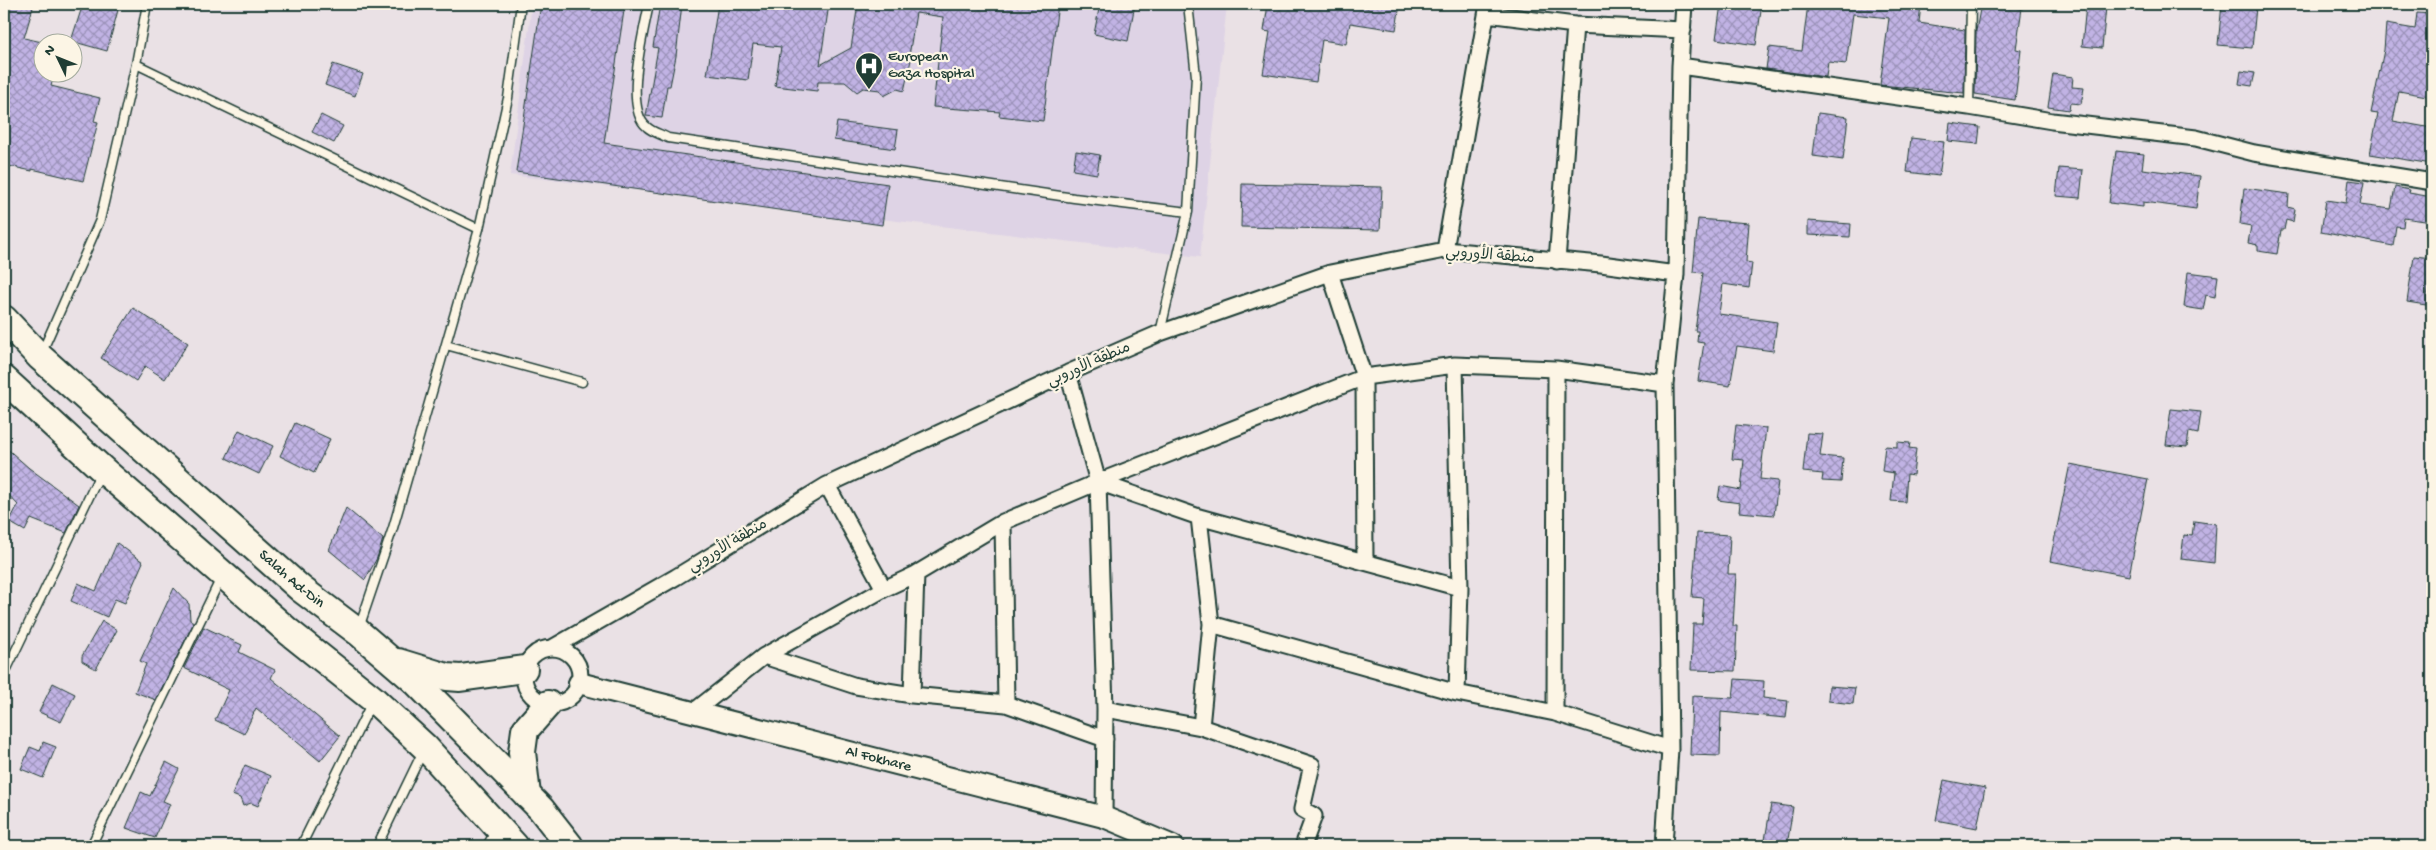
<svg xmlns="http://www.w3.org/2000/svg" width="2436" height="850" font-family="'Gochi Hand','Playpen Sans Arabic',sans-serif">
<defs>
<pattern id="building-cross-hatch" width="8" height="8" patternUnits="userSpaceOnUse" patternTransform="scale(1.25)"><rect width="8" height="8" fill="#c1b3e4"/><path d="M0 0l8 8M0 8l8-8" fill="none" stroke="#9c93ba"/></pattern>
</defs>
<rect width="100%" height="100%" fill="#eae1e5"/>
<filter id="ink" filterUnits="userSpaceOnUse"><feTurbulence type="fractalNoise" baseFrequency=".02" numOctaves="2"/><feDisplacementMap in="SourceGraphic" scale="10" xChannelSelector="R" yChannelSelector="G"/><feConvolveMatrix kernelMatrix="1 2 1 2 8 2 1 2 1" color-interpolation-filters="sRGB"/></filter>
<g filter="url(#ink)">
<!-- built -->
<path fill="#ded3e5" d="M532,4H1227L1200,257L510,175Z"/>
<!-- building -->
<path fill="url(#building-cross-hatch)" stroke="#1f3d34" d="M4,4H34L24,38L42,42V72H55L51,86L100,98L94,121L98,122L83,181L32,169V171L4,165Z
M83,4H93L118,10L107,51L71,41Z
M541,4H625L604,143L888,184L882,225L516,172Z
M660,4H682L676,56L670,86H667L662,118L646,116L658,48L653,47Z
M718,4H829L820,65L851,48L858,4H1058L1043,121L999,116L1000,112L933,107L943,17L916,13L909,56L911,60L904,91L897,89L884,96L880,90L863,88L857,92L845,82H818L817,91L775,86L781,47L753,44L748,80L707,75Z
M1100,4H1135L1128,41L1094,34Z
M1268,4H1340L1368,8L1369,4H1400L1396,30L1350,23L1346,44L1322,40L1316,82L1263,74L1270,32L1264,31Z
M1721,4H1762L1756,45L1716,39Z
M1808,4H1921L1919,23L1965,30L1964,93L1880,85L1889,18L1853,14L1846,64L1828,62L1826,77L1766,69L1769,47L1802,51Z
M1981,4L2022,8L2016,49L2021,50L2015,100L1975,94L1976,31Z
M2222,4L2256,7L2252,48L2218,45Z
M2086,5L2106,7L2102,48L2082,46Z
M2417,13L2432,14V97L2399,91L2393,121L2432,128V164L2370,154L2378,114L2371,113L2384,50L2386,24L2415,29Z
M333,64L363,74L355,96L325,85Z
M2241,71L2255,73L2252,86L2239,84Z
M2053,74L2073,77L2072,87L2084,88L2081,104L2070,103L2069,110L2048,107Z
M1818,113L1848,117L1843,160L1813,156Z
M321,115L343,126L334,143L312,132Z
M837,122L898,130L895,149L834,140Z
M1950,123L1980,127L1978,144L1948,141Z
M1911,138L1944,142L1939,176L1907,172Z
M1076,151L1100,155L1097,174L1073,170Z
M2116,151L2144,154L2142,169L2200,176L2196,209L2143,202V207L2109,203Z
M2059,168L2083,170L2080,198L2056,196Z
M2349,180L2364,182L2360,205L2391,209L2395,187L2410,190L2409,193L2432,197V222L2404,218L2403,227L2396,226L2393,246L2321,232L2326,200L2346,203Z
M1242,184L1382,187L1380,230L1241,227Z
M2244,188L2289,194L2288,207L2295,209L2293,222L2286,220L2284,230H2281L2277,254L2258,251V245L2248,243L2251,226L2240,224Z
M1698,219L1749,223L1746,262L1752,263L1749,288L1723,284L1719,314L1777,322L1773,351L1737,346L1730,386L1698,381L1704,343L1697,342L1698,331H1695L1703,273L1693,272Z
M1808,221L1851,224L1850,237L1808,235Z
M2414,256L2432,258L2426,305L2407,302Z
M2188,272L2218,276L2215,297L2206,295L2203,310L2184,307Z
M133,308L188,343L165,379L145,366L136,381L101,358Z
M2171,409L2201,412L2198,434L2189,432L2187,447L2166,445Z
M295,423L330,439L314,473L280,456Z
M1736,425L1766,428L1760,479L1778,481L1774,515L1739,512L1740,503L1718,500L1720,486L1741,490L1744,460L1732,459Z
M239,430L273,446L259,474L226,458Z
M1807,433L1823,434L1820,456L1843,458L1841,482L1822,481L1823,474L1803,472Z
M1897,442L1910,443L1909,448L1916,449L1913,475L1907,474L1905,502L1891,501L1894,473L1882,471L1885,446L1897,447Z
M4,446L29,468L79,505L66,533L31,519L25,531L9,522L18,505L4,490Z
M2070,464L2148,479L2129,576L2050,561Z
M346,508L383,539L377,558L365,580L329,550Z
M2194,521L2216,524L2214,563L2181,559L2184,535L2192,536Z
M1697,533L1730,535L1728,574H1736L1733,626H1737L1735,671L1691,670L1693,624H1702L1704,598L1692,597Z
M117,543L143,562L125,603L115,599L107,617L71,601L78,583L96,591Z
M174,588L189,604L190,620L194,622L156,700L135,692L146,664L140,661Z
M102,621L117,630L96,669L82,661V656Z
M204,627L242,645L239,652L275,670L271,678L340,736L320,761L256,708L244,734L215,720L229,690L184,668Z
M1735,679L1764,681L1763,698L1788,701L1786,718L1721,712L1720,756L1690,755L1692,696L1733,698Z
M53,683L75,694L61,722L39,712Z
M1829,686L1855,688L1853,704L1828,701Z
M43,742L56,747L43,778L21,769L30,747L40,751Z
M166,762L179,769L163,801L170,804L155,838L126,828L141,792L150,796Z
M245,765L271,776L258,806L251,803L243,806L240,798L232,795Z
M1944,780L1985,788L1977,828L1936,820Z
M1771,804L1793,807L1787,846H1764Z"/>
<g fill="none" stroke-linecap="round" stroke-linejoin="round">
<!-- service casing -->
<g stroke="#1f3d34" stroke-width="11">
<path id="service" d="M649,4C644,31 623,108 647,127C652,132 661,134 668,138L1074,198L1188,212L1160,333
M136,64L479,229
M1969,107L1971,4
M1188,212L1196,76L1188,4
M446,345L582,382
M42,352L100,220L136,64L147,4
M359,628L393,528L479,229L508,98L521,4
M4,675L100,474
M91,846L221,578
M301,846L371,704
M377,846L423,751
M487,846L495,832"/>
</g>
<!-- minor casing -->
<g stroke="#1f3d34" stroke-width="19">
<path id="minor" d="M1487,14L1575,25L1683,30
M1680,66L1969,107L2052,121L2196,138L2254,153L2432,182
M1445,250L1488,4
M1557,261L1575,25
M1330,273L1364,377L1365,562
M1455,365L1460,588L1457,693
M1068,373L1098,482L1199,517L1460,588
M1098,482L1105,709L1104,817
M827,485L884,589
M1199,517L1211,624
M1003,522L1006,704
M524 676a28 28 0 1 1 56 0a28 28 0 1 1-56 0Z
M552,648L676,577L827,485L1068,373L1160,333L1330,273L1445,250L1601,264L1676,274
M764,656L856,686L912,695L1006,704L1105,739
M912,695L916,574
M1105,709L1201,727L1312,765L1302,809L1314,816L1303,846
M692,713L764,656L884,589L916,574L1003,522L1098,482L1364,377L1455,365L1556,369L1665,384
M1555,713L1556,369
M1201,727L1211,624L1457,693L1555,713L1670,749
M1664,846L1670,749L1665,384L1676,274L1680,66L1684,4"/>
</g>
<!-- tertiary casing -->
<g stroke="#1f3d34" stroke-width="24">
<g id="tertiary">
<path id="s1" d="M579,683L1104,817L1173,846"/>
</g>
</g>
<!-- trunk casing -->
<g stroke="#1f3d34" stroke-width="30">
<g id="trunk">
<path id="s2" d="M4,319L40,357L301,589L358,632L416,682L541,809L570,846"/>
<path d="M4,379L102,469L289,632L373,699L425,747L515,846"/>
<path d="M398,662L447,677L460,678L524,669"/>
<path d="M527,795L522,752L525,730L548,704"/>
</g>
</g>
<!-- service -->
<use href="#service" stroke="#fcf5e5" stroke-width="8"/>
<!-- minor -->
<use href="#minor" stroke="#fcf5e5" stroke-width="15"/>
<!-- tertiary -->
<use href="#tertiary" stroke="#fcf5e5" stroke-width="20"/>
<!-- trunk -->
<use href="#trunk" stroke="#fcf5e5" stroke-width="26"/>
</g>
</g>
<!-- icons -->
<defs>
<g id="hospital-pin" transform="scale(1.4375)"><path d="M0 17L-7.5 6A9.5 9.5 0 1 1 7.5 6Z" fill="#1f3d34" stroke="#fcf5e5"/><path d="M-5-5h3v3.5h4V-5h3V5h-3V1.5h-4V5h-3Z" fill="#fff"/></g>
</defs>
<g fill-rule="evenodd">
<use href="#hospital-pin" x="869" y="66"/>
</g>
<g text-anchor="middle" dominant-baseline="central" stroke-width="4.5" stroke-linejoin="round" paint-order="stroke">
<!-- poi labels -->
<g font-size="15" fill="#1f3d34" stroke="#fcf5e5" text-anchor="start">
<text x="888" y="57">European<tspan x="888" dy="17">Gaza Hospital</tspan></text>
</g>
<!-- street labels -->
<g font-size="15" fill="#1f3d34" stroke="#fcf5e5">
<text transform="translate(1490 256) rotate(4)">منطقة الأوروبي</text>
<text transform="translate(1089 365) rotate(-24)">منطقة الأوروبي</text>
<text transform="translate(728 546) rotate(-31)">منطقة الأوروبي</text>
<text stroke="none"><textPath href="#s2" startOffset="388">Salah Ad-Din</textPath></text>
<text stroke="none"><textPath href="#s1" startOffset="309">Al Fokhare</textPath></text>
</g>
</g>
<!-- margin -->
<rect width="2436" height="850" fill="none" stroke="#fcf5e5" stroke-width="20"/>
<rect x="10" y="10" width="2416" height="830" fill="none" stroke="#1f3d34" stroke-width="2" filter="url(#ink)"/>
<!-- north arrow -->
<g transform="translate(58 58) rotate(313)"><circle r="24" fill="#fcf5e5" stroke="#a4ab9e"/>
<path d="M0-4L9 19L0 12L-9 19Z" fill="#1f3d34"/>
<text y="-8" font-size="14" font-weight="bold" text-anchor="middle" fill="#1f3d34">N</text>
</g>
</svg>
